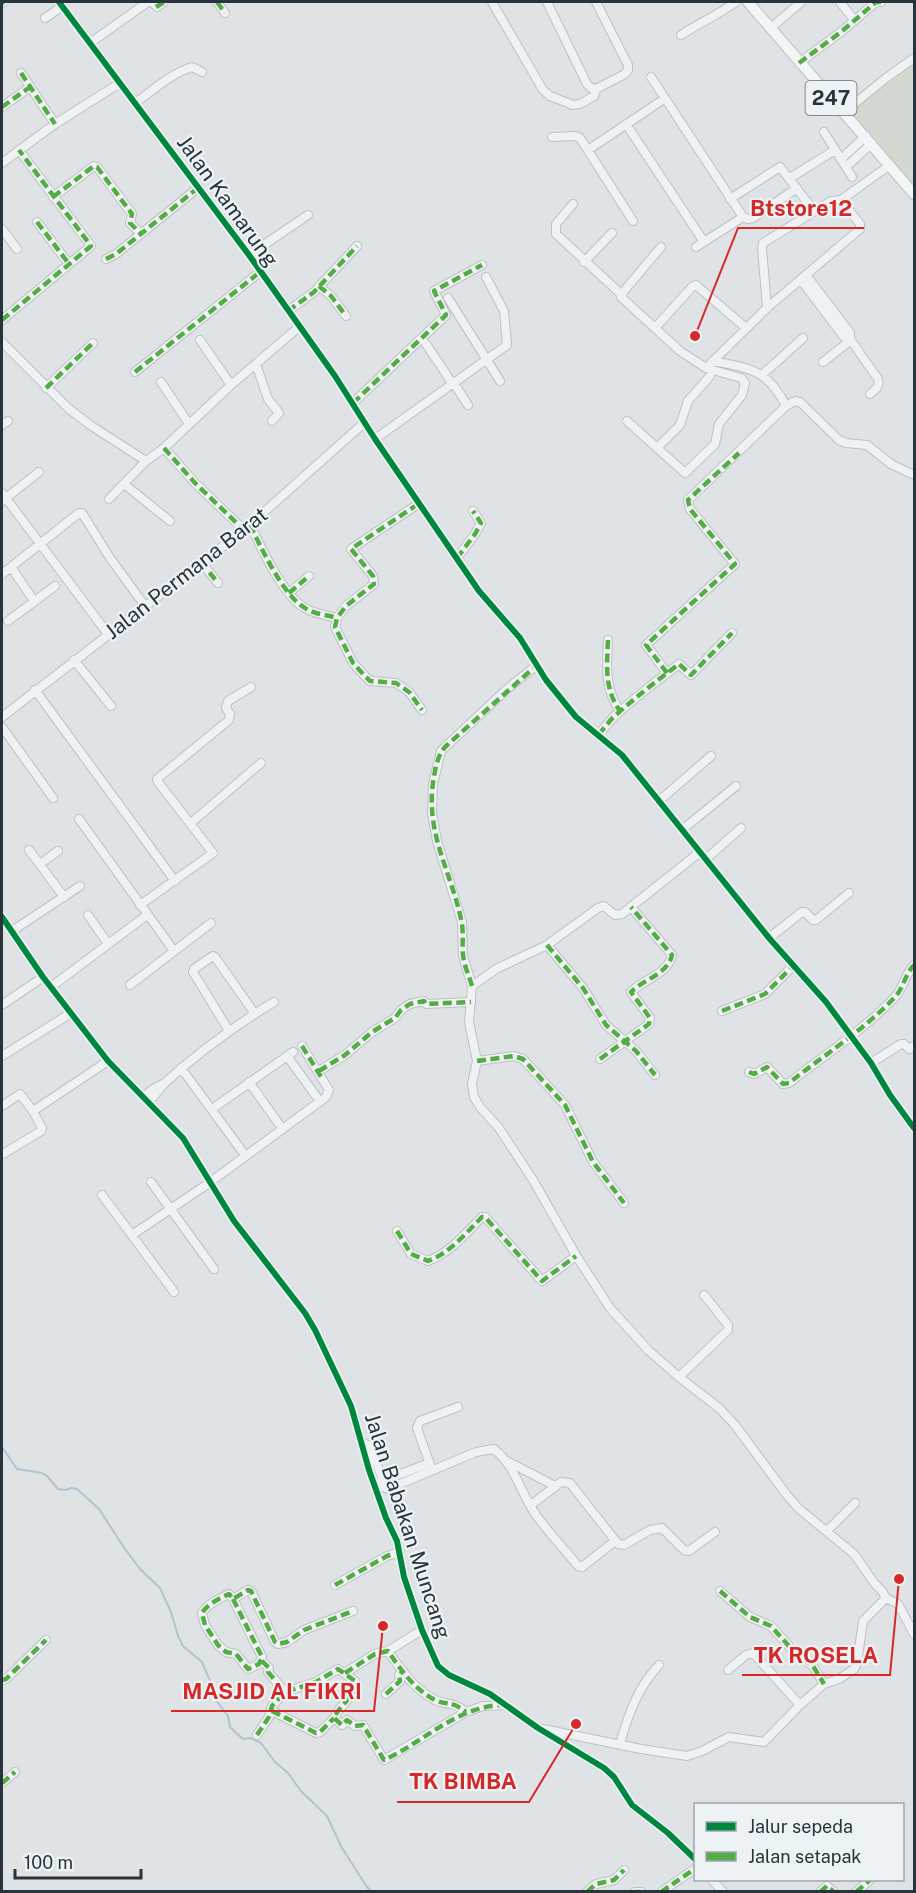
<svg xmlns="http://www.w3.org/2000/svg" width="916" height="1893" font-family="'Public Sans',sans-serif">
<rect width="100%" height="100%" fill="#e0e3e5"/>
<!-- green -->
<path fill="#d2d9d0" d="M914,62V186L850,112Z"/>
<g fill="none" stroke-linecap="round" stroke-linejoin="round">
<!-- stream -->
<path stroke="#aec5d0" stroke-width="2" d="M2,1447L17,1469L42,1473L47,1476L58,1489L66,1490L71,1488L77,1489L99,1509L125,1549L140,1569L160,1588L171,1612L178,1636L183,1646L202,1662L211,1683L215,1699L228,1716L230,1727L243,1739L250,1738L261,1743L275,1762L288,1773L301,1791L327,1816L342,1848L367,1887L372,1892"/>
<!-- minor casing -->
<g stroke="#bec1c3" stroke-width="10">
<path id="minor" d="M59,2L249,255L335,376L375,439L479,591L520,638L546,680L576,717L622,755L769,938L826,1002L871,1063L890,1095L914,1128
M152,2L157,7L164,2
M217,2L225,13
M492,2L543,90L550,96L573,105L580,104L594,96L596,89
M547,2L587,84L591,88L596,89L625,74L628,70V65L596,2
M840,2L851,16
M2,3L4,2
M45,18L63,6
M771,28L801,2
M681,35C699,23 718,15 736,2
M90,43L148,2
M799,63L841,32L876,2H881
M21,73L55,124
M651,77L743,217L748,219L753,218L797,188
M135,103C154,90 170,74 192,67L202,72
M2,107L30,87
M844,112L886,78L914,58
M626,124L704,242
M824,132L852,177
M552,137L575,136L580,138L633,221
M588,150L664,99
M841,159L866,136
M2,163L55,124L120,83
M846,167L872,143
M790,178L835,150
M53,197L94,166L97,167L132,214L130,223L141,234
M730,199L780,167L808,203
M573,204L556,224V234L621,294
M37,222L69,264
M2,229L17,249
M696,247L743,217
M249,255L308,215
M106,259L116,254L199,187
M584,262L612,233
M801,280L844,337L850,339V333L806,275
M319,286L331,296L346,316
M448,298L500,381
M767,308L762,248L763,243L831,201L841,200L890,165
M288,311L314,292L357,246
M2,320L91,246L19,150
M655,328L693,286L696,285L746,328
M850,339L878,379C880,387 876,389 870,394
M200,340L231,385
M2,342L68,408L90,425L146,461
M426,344L452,383
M713,361C750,368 768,370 786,406
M823,362L851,340
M256,364L268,399L279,413L272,421
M706,368L767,308L860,229V224L841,200
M135,372L260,272
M762,375L803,338
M161,382L189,424
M453,382L468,405
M46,388L93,343
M353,403L446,315L434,291L482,265
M627,421L685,473L715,444L719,424L742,395L745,383L741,378L706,368L680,351L621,297L624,291L661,247
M2,425L8,421
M375,439L507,345L504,311L486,277
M164,448L195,483L244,530
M657,448L680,425L688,401L710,376
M124,484L170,521
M2,493L108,634
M109,499L146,461L164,448L231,385L299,327
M2,501L39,472
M418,504L351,549L373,576L374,584L346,606L337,618L335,627L353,663L364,675L370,681L396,683L409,692L422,710
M250,525C261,547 283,596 305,608C314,614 327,615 337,618
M457,558L475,534L481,523L473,511
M201,562L218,583
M11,567L34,601
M2,574L79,513H82L110,558L145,606
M289,593L309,576
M8,621L55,586
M608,640C607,665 604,689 620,711
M74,660L111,706
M537,665L507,689L441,751L433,784L432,813L437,841L462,922L463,956L472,986L469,1022L477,1061L472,1084L474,1097L480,1107L499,1128L533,1180L577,1257L610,1308L648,1350L679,1377L719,1408L735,1425L786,1494L798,1508L854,1554L875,1584L882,1591L886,1598
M667,673L646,645L735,564L690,509L688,500L786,406L795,401L800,402L839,440L846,443L867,445L891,464L914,475
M35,690L175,881
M2,717L244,530L364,423
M2,727L53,798
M598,734C606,728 609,720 617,714C637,696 658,680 679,664L691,675L732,633
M659,801L711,756
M79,819L174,951
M191,823L261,763
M683,829L736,786
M29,850L64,897
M706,859L741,828
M40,864L58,851
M140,905L213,853L158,782L157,779L229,720L230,714L226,708L228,701L251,687
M88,915L108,944
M2,917L43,977L108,1061L183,1138L234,1221L305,1313L315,1330L351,1406L369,1470L386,1518L397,1541L404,1577L422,1630L438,1666L449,1675L490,1694L538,1728L604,1768L614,1777L632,1805L668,1833L696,1860
M12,931L80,886
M769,938L802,912H805L813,920H816L849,893
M547,945L583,988L606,1025L636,1051L655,1075
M130,985L211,923
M472,986L496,969L547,945L598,908L604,906L615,915L622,914L700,852
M51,987L147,915
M2,1005L43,977
M722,1011L765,994L793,966
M229,1031L193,972L194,969L213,956L215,957L255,1014
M2,1056L71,1013
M287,1056L316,1096
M600,1059L649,1024L650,1018L631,992C644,979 668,974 672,955L631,907
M477,1061L514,1056L523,1059L565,1105L593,1162L624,1203
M871,1063L901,1044H904L909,1049L914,1046
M181,1068L242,1151
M319,1071L345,1055L372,1032L395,1018L401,1010L410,1004L424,1001L426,1004L471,1002
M749,1072L754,1074L767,1067L783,1084L789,1083C824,1055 864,1030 895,997C904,987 905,974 914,965
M249,1082L279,1124
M143,1097L153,1089L163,1084
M148,1102C155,1096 160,1087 167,1081C200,1051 236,1025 274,1002
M2,1106L20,1094L33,1111L42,1128L41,1131L3,1154
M212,1109L293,1052
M33,1111L108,1061
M151,1182L214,1269
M102,1195L174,1292
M397,1231L411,1254L428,1261C450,1253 466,1233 482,1217H485L542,1281L576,1256
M132,1235L209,1183L326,1097L329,1090L302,1046
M679,1377L728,1330V1325L704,1295
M362,1443L369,1445L382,1477V1486L388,1489L476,1452L494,1449C515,1465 521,1494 536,1515C549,1533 564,1549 578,1566L582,1567L615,1541
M507,1461L555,1486
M432,1470L417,1428L420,1421L458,1407
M382,1477H393L429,1463
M531,1505L561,1482L570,1483L618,1544L624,1545L650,1530L662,1528L684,1550L689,1551L715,1532
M827,1531L855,1503
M335,1585L387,1556L400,1552
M720,1591L750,1617L771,1626L796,1654L813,1666L824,1684
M233,1599L262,1657L259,1664L248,1669L236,1654L226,1652L218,1645L205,1625L202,1613C207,1604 219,1599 229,1594L233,1599L248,1590L251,1591L275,1642L278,1644L287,1642L304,1630L353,1611
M388,1651C401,1670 414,1689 435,1700C448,1706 451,1700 466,1712
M262,1661L269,1668L268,1672L285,1692
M728,1670L746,1655L753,1653L800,1705
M345,1673L375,1654L388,1651L422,1630
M2,1680L6,1679L46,1640
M386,1694L400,1681L399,1675L403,1671
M272,1711L316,1733L320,1732L334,1718
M543,1729L641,1749L687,1756L702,1751L729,1737L764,1742L800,1705L824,1684L839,1679L854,1669L857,1663L863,1621L886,1598L898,1604L914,1634
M257,1735L269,1717L272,1706L285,1692L316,1682L338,1669L355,1681C357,1696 339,1705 334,1718L342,1725L347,1720L355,1726L363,1725L384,1760L466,1712L483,1706L506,1705
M620,1744C628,1715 638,1687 659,1665
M2,1783L15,1772
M712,1880L723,1892
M587,1892L596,1884L614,1880L624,1870
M635,1892H641
M661,1892L696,1868
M820,1892L827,1886L834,1892
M856,1892L870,1880"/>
</g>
<!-- major casing -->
<g stroke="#bcc0c3" stroke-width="12">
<path id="major" d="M748,2L914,194"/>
</g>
<!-- minor -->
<use href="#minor" stroke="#eff1f2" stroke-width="8"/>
<!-- major -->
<use href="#major" stroke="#f4f5f6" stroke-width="10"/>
<!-- quiet -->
<path stroke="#53ac46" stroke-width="4.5" stroke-dasharray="9 4.5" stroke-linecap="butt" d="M217,2L225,13
M2,3L4,2
M156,7L164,2
M799,63L841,32L876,2H881
M21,73L55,124
M2,107L30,87
M53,197L94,166L97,167L132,214L130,223L141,234
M37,222L69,264
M106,259L116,254L199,187
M319,286L331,296L346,316
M288,311L314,292L357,246
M2,320L91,246L19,150
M135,372L260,272
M46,388L93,343
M353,403L446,315L434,291L482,265
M164,448L195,483L244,530
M418,504L351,549L373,576L374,584L346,606L337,618L335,627L353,663L364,675L370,681L396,683L409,692L422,710
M250,525C261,547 283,596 305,608C314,614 327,615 337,618
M457,558L475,534L481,523L473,511
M201,562L218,583
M289,593L309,576
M608,640C607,665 604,689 620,711
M667,673L646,645L735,564L690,509L688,500L739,453
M598,734C606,728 609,720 617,714C637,696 658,680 679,664L691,675L732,633
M547,945L583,988L606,1025L636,1051L655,1075
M472,986C469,976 464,965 463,955C462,943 464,931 461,919C450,868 424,832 434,776C436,766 438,755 445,747L537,665
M722,1011L765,994L793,966
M302,1046L323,1080
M600,1059L649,1024L650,1018L631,992C644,979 668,974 672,955L631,907
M477,1061L514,1056L523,1059L565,1105L593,1162L624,1203
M319,1071L345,1055L372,1032L395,1018L401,1010L410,1004L424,1001L426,1004L471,1002
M749,1072L754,1074L767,1067L783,1084L789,1083C824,1055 864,1030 895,997C904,987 905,974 914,965
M397,1231L411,1254L428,1261C450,1253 466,1233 482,1217H485L542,1281L576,1256
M335,1585L387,1556L400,1552
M720,1591L750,1617L771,1626L796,1654L813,1666L824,1684
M233,1599L262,1657L259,1664L248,1669L236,1654L226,1652L218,1645L205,1625L202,1613C207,1604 219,1599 229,1594L233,1599L248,1590L251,1591L275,1642L278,1644L287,1642L304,1630L353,1611
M262,1661L269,1668L268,1672L285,1692
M345,1673L375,1654L388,1651C401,1670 414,1689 435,1700C448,1706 451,1700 466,1712
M2,1680L6,1679L46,1640
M386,1694L400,1681L399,1675L403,1671
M272,1711L316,1733L320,1732L334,1718
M257,1735L269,1717L272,1706L285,1692L316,1682L338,1669L355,1681C357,1696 339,1705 334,1718L342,1725L347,1720L355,1726L363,1725L384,1760C424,1742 457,1706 503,1705
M2,1783L15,1772
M587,1892L596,1884L614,1880L624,1870
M635,1892H641
M661,1892L696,1868
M820,1892L827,1886L834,1892
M856,1892L870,1880"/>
<!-- cycleway casing -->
<g stroke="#edf2f5" stroke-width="10">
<path id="cycleway" d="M59,2L249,255L335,376L375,439L479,591L520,638L546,680L576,717L622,755L769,938L826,1002L871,1063L890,1095L914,1128
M2,917L43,977L108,1061L183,1138L234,1221L305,1313L315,1330L351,1406L369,1470L386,1518L397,1541L404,1577L422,1630L438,1666L449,1675L490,1694L538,1728L604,1768L614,1777L632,1805L668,1833L696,1860"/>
</g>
<!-- cycleway -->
<use href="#cycleway" stroke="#00873e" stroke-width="6"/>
</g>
<g text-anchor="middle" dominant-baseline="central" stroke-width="4.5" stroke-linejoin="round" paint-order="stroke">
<!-- shield labels -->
<rect fill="#edf2f5" stroke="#626d75" stroke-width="1.5" x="805.5" y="81" width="51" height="34" rx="4.5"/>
<g font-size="20" font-weight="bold" fill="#27343e">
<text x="831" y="98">247</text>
</g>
<!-- street labels -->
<g font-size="21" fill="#27343e" stroke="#edf2f5">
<text transform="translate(228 201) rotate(54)">Jalan Kamarung</text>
<text transform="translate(186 573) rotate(-38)">Jalan Permana Barat</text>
<text transform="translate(408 1526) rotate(72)">Jalan Babakan Muncang</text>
</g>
</g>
<!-- callouts -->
<path fill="none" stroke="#d62828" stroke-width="2" d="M695 336L738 228H864M899 1579L890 1675H742M383 1626L374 1711H171M576 1724L529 1802H397"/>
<g fill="#d62828" stroke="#edf2f5" stroke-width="2">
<circle cx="695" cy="336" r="6"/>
<circle cx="899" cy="1579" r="6"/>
<circle cx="383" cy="1626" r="6"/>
<circle cx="576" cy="1724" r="6"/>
</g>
<g font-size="22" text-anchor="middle" font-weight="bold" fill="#d62828" stroke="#edf2f5" stroke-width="4.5" stroke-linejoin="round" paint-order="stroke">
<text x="801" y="216">Btstore12</text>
<text x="816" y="1663">TK ROSELA</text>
<text x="272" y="1699">MASJID AL FIKRI</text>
<text x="463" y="1789">TK BIMBA</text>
</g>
<!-- border -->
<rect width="916" height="1893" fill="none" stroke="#27343e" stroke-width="6"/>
<!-- legend -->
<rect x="694" y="1803" width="210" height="78" fill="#edf2f5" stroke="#9ea6ac" stroke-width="1.5"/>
<rect x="706" y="1822" width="30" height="9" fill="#00873e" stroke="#9ea6ac" stroke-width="1.5"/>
<text x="748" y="1833" font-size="18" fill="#27343e">Jalur sepeda</text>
<rect x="706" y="1852" width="30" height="9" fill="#53ac46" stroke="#9ea6ac" stroke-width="1.5"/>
<text x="748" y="1863" font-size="18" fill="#27343e">Jalan setapak</text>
<!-- scale -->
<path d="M15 1869v9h126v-9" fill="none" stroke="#27343e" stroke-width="3"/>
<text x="24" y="1869" font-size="18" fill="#27343e" stroke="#edf2f5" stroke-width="4.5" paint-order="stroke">100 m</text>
</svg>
